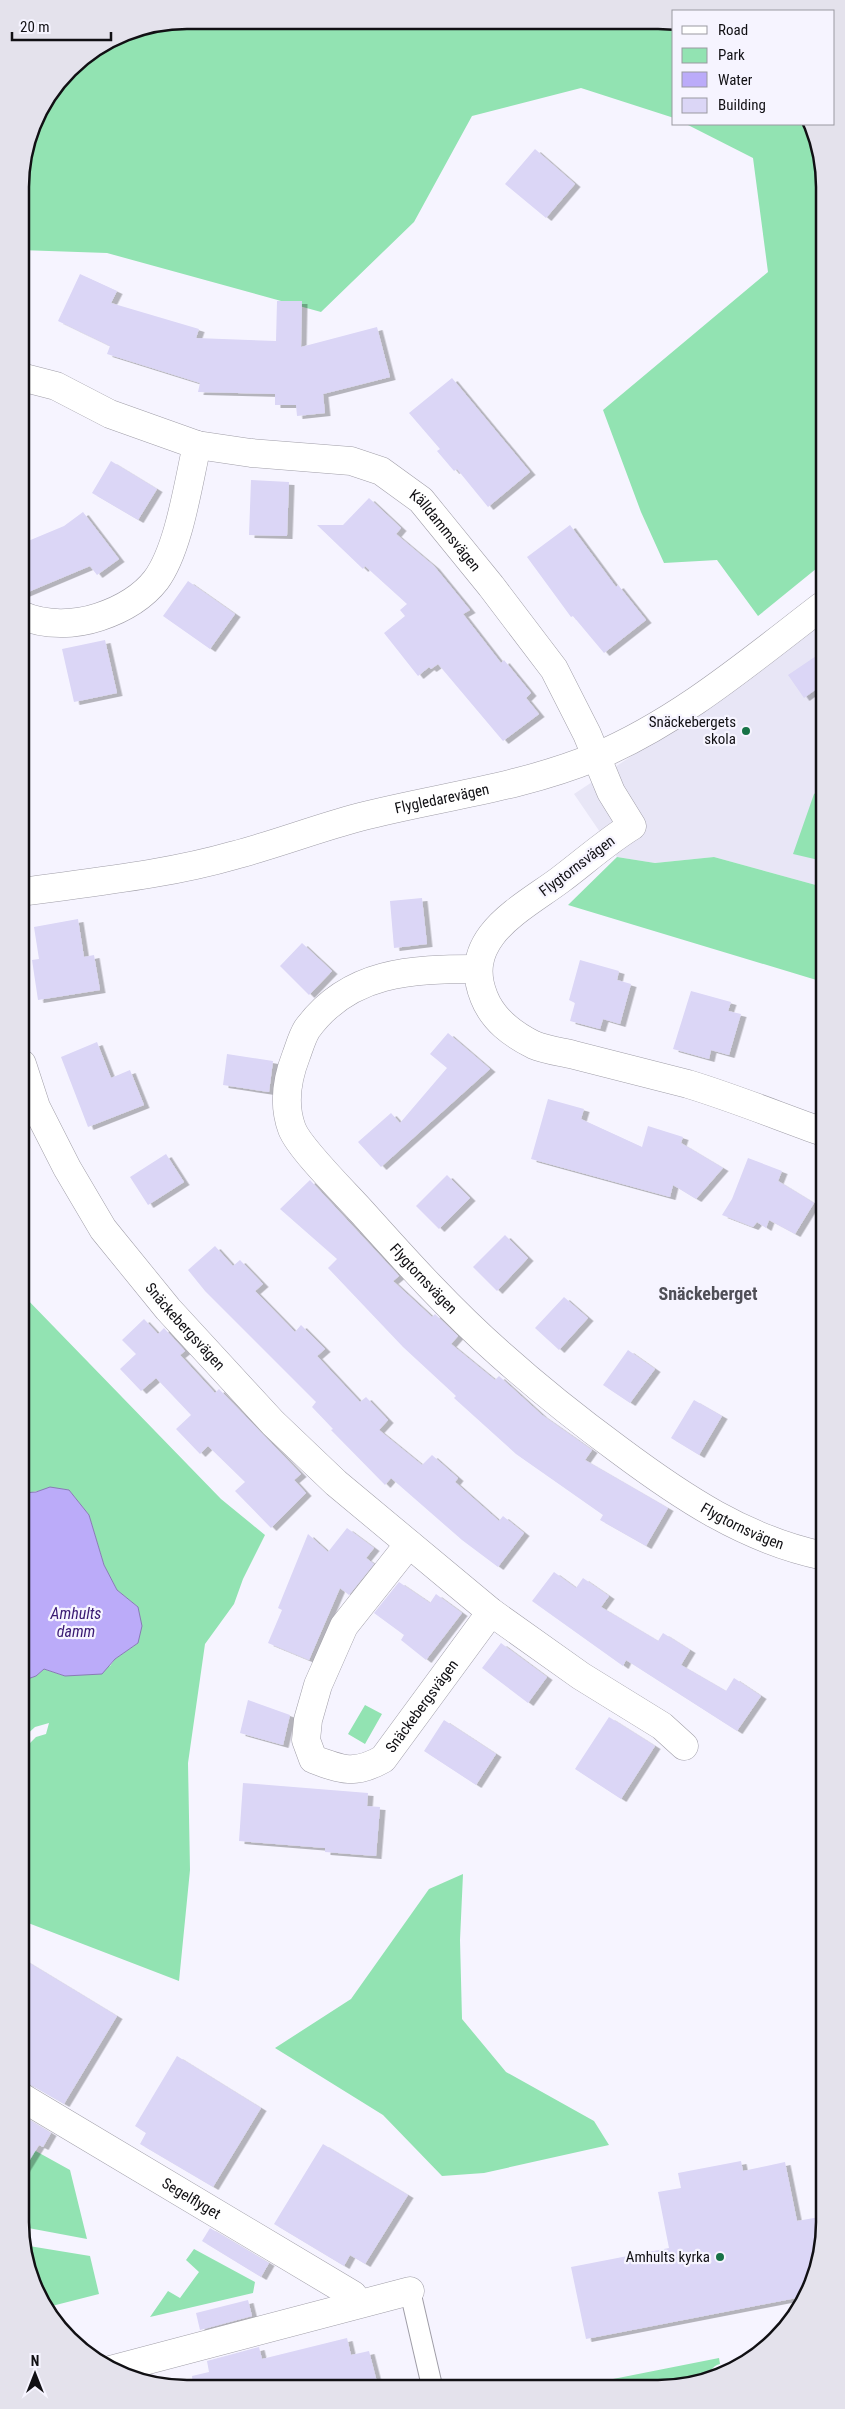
<svg xmlns="http://www.w3.org/2000/svg" width="845" height="2409" font-family="'Roboto Condensed',sans-serif">
<defs>
<filter id="shadow"><feDropShadow dx="5.5" dy="3" stdDeviation="0" flood-color="#0004"/></filter>
</defs>
<rect width="100%" height="100%" fill="#f6f4ff"/>
<!-- built -->
<path fill="#e8e6f6" d="M822,624L823,887L714,857L655,863L617,857L574,794L765,668Z"/>
<!-- green -->
<path fill="#92e3b2" d="M186,20L674,23V118L581,88L472,116L414,222L321,312L107,253L20,250V175L37,113L76,61L123,33Z
M686,124H811L822,154V564L758,616L717,560L664,563L641,512L603,410L768,272L753,158Z
M823,788V861L793,854L814,794Z
M617,857L655,863L714,857L823,887V982L568,905Z
M22,1294L221,1499L265,1535L243,1579L234,1604L205,1644L188,1763L190,1870L179,1981L23,1921V1750L36,1737L46,1734L49,1723L35,1727L23,1738L22,1681L36,1676L44,1669L65,1676L110,1666L115,1659L138,1643V1607L117,1590L104,1565L89,1515L69,1490C48,1487 42,1492 22,1493Z
M365,1705L382,1714L365,1744L348,1734Z
M463,1874L460,1940L462,2019L506,2072L594,2121L609,2145L484,2173L442,2176L383,2115L275,2048L351,1999L429,1889Z
M23,2144L70,2170L87,2239L23,2227Z
M23,2245L90,2256L99,2294L44,2308L23,2255Z
M194,2249L255,2282L253,2293L150,2317L168,2291L180,2298L199,2272L186,2260Z
M719,2358L720,2364C711,2366 710,2375 702,2377C670,2386 636,2386 603,2386L608,2380Z"/>
<!-- water -->
<path fill="#bbabf9" stroke="#887cb4" d="M50,1487L69,1490L89,1515L104,1565L117,1590L138,1607L142,1626L138,1643L115,1659L102,1674L65,1676L44,1669L36,1676L22,1681V1493L36,1492Z"/>
<!-- building -->
<path fill="#dbd6f6" filter="url(#shadow)" d="M535,149L575,184L546,218L505,184Z
M80,274L117,291L111,303L199,329L196,338L276,341L277,301H302L301,347L377,327L390,377L323,394L325,413L297,416L296,405H275V394L198,392L200,383L107,354L110,346L58,321Z
M452,378L530,472L488,507L457,469L454,471L437,451L440,449L409,413Z
M111,461L157,489L138,520L92,493Z
M251,480L289,482L287,536L249,535Z
M369,498L401,528L396,534L434,566L470,610L463,614L501,663L504,660L531,693L526,698L539,714L503,741L438,664L431,669L429,667L418,676L384,633L405,616L400,610L407,604L365,566L363,569L317,525H343Z
M83,512L119,559L97,575L90,566L21,595V544L64,526Z
M570,525L616,587L618,585L646,620L604,653L573,616L571,617L527,557Z
M188,581L235,614L210,649L163,616Z
M105,640L117,693L74,702L62,649Z
M822,652V685L804,698L788,675Z
M422,898L427,944L394,948L390,901Z
M78,919L84,957L94,955L100,990L38,1000L32,960L39,959L34,927Z
M302,943L332,971L309,995L280,966Z
M580,960L619,971L617,980L631,984L620,1024L603,1019L600,1029L570,1021L575,1003L569,1000Z
M691,991L731,1002L728,1011L741,1014L729,1055L711,1050L709,1059L673,1049Z
M448,1033L490,1069L381,1167L358,1142L391,1113L400,1123L447,1068L430,1054Z
M97,1042L111,1078L130,1070L144,1105L88,1127L61,1057Z
M227,1054L273,1061L269,1092L223,1085Z
M548,1099L584,1109L581,1119L642,1147L648,1126L683,1137L681,1143L723,1168L696,1199L673,1185L670,1197L531,1159Z
M166,1154L184,1182L148,1205L130,1177Z
M748,1158L782,1171L778,1181L814,1203L795,1234L769,1220L766,1228L757,1222L753,1227L722,1215L732,1199Z
M447,1175L470,1198L439,1229L416,1206Z
M310,1180L399,1276L393,1281L432,1317L435,1314L458,1336L451,1344L495,1380L499,1376L542,1415L592,1450L585,1460L668,1508L646,1546L600,1520L603,1515L516,1454L454,1398L456,1396L403,1347L328,1268L337,1259L280,1209Z
M505,1235L528,1258L497,1291L473,1267Z
M215,1246L233,1266L240,1260L263,1284L255,1291L295,1332L301,1325L325,1349L317,1356L360,1402L366,1397L388,1420L379,1430L422,1465L432,1455L458,1478L455,1482L499,1521L503,1516L524,1533L498,1567L462,1540L391,1478L385,1485L331,1430L333,1429L312,1407L316,1402L205,1291L188,1270Z
M564,1297L588,1318L559,1350L535,1328Z
M144,1319L158,1334L164,1328L185,1351L180,1355L215,1393L219,1389L301,1474L294,1480L306,1493L271,1528L235,1491L245,1482L208,1446L200,1454L176,1429L191,1415L156,1378L141,1391L120,1369L136,1354L122,1340Z
M628,1350L655,1369L630,1403L603,1385Z
M694,1400L722,1416L699,1455L671,1438Z
M347,1528L374,1548L366,1558L374,1564L349,1595L340,1588L309,1660L268,1643L282,1610L278,1608L308,1534L328,1552Z
M554,1572L576,1588L583,1578L609,1596L601,1607L658,1641L663,1633L690,1650L681,1665L726,1691L734,1678L761,1696L737,1731L626,1660L623,1666L532,1601Z
M399,1582L430,1603L436,1594L462,1613L426,1660L401,1640L404,1635L374,1613Z
M501,1643L547,1677L528,1703L482,1668Z
M248,1700L290,1715L283,1745L240,1733Z
M609,1717L655,1746L621,1799L575,1769Z
M444,1720L496,1754L476,1785L424,1751Z
M243,1783L368,1793L367,1806L380,1807L376,1856L325,1852V1848L239,1841Z
M23,1959L117,2016L64,2104L31,2085L23,2082Z
M177,2056L261,2108L213,2187L140,2144L146,2133L135,2126Z
M23,2116L51,2133L43,2147L39,2145L23,2171Z
M323,2144L408,2195L365,2264L350,2255L344,2266L274,2224Z
M741,2161L743,2171L785,2162L797,2221L825,2216V2233L812,2286L807,2296L586,2339L571,2267L669,2248L658,2192L681,2188L678,2173Z
M210,2228L269,2263L261,2277L202,2241Z
M248,2300L252,2316L200,2330L196,2313Z
M347,2338L351,2355L369,2351L378,2386H193L192,2376L209,2372L207,2361L259,2347L262,2359Z"/>
<g fill="none" stroke-linecap="round" stroke-linejoin="round">
<!-- lane casing -->
<g stroke="#a09ea8" stroke-width="22">
<path id="lane" d="M410,2291L432,2386"/>
</g>
<!-- street casing -->
<g stroke="#a09ea8" stroke-width="29">
<g id="street">
<path id="s1" d="M21,377L56,386L110,414L197,445L251,453L351,461L381,471L421,500L491,586L554,669L587,734L611,792L632,826C606,842 584,862 560,880C521,909 460,938 484,997C493,1020 512,1034 534,1045C546,1050 562,1052 574,1055C612,1065 650,1074 688,1084C734,1098 778,1116 823,1132"/>
<path d="M21,615C45,626 75,625 99,617C120,610 142,598 156,580C179,549 188,484 197,445"/>
<path id="s2" d="M21,892C92,882 166,875 235,855C277,844 318,828 360,817C438,797 520,788 595,757C680,721 750,661 822,606"/>
<path id="s3" d="M477,969C412,969 349,971 307,1029C302,1037 299,1048 296,1056C287,1079 283,1105 292,1129C300,1149 345,1193 362,1212C406,1261 450,1310 500,1354C538,1388 578,1420 619,1450C682,1497 746,1540 824,1556"/>
<path id="s4" d="M22,1064L36,1107L67,1168L103,1229L168,1309L273,1423L336,1483L491,1612L581,1676L662,1726L684,1746"/>
<path id="s5" d="M409,1544L344,1626L318,1685L308,1720L306,1740L313,1759C342,1770 355,1775 383,1759L491,1612"/>
<path id="s6" d="M23,2098L353,2295L357,2303"/>
<path d="M110,2370L410,2291"/>
</g>
</g>
<!-- lane -->
<use href="#lane" stroke="#fff" stroke-width="20"/>
<!-- street -->
<use href="#street" stroke="#fff" stroke-width="28"/>
</g>
<!-- markers -->
<g fill="#177246" stroke="#f6f4ff" stroke-width="2">
<circle cx="746" cy="731" r="5"/>
<circle cx="720" cy="2257" r="5"/>
</g>
<g text-anchor="middle" dominant-baseline="central" stroke-width="4.5" stroke-linejoin="round" paint-order="stroke">
<!-- street labels -->
<g font-size="15" fill="#111014" stroke="#f6f4ff">
<text stroke="none"><textPath href="#s1" startOffset="464">Källdammsvägen</textPath></text>
<text stroke="none"><textPath href="#s2" startOffset="432">Flygledarevägen</textPath></text>
<text transform="translate(577 866) rotate(-37)">Flygtornsvägen</text>
<text stroke="none"><textPath href="#s3" startOffset="492">Flygtornsvägen</textPath></text>
<text stroke="none"><textPath href="#s4" startOffset="312">Snäckebergsvägen</textPath></text>
<text stroke="none"><textPath href="#s3" startOffset="898">Flygtornsvägen</textPath></text>
<text stroke="none"><textPath href="#s5" startOffset="385">Snäckebergsvägen</textPath></text>
<text stroke="none"><textPath href="#s6" startOffset="196">Segelflyget</textPath></text>
</g>
<!-- poi labels -->
<g font-size="15" fill="#111014" stroke="#f6f4ff" text-anchor="end">
<text x="736" y="722">Snäckebergets<tspan x="736" dy="17">skola</tspan></text>
<text x="710" y="2257">Amhults kyrka</text>
</g>
<!-- water labels -->
<g font-size="16" font-style="italic" fill="#391972" stroke="#f6f4ff">
<text x="76" y="1613">Amhults<tspan x="76" dy="18">damm</tspan></text>
</g>
<!-- quarter labels -->
<g font-size="18" font-weight="bold" fill="#4f4e56" stroke="#f6f4ff">
<text x="708" y="1293">Snäckeberget</text>
</g>
</g>
<!-- crop -->
<path d="M0 0H845V2409H0ZM187 29H658A158 158 0 0 1 816 187V2222A158 158 0 0 1 658 2380H187A158 158 0 0 1 29 2222V187A158 158 0 0 1 187 29Z" fill="#e4e2ec" fill-rule="evenodd"/>
<path fill="none" stroke="#111014" stroke-width="2.5" d="M187 29H658A158 158 0 0 1 816 187V2222A158 158 0 0 1 658 2380H187A158 158 0 0 1 29 2222V187A158 158 0 0 1 187 29Z"/>
<!-- legend -->
<rect x="672" y="10" width="162" height="115" fill="#f6f4ff" stroke="#9a99a1"/>
<rect x="682" y="26" width="25" height="8" fill="#ffffff" stroke="#9a99a1"/>
<text x="718" y="35" font-size="15" fill="#111014">Road</text>
<rect x="682" y="48" width="25" height="15" fill="#92e3b2" stroke="#9a99a1"/>
<text x="718" y="60" font-size="15" fill="#111014">Park</text>
<rect x="682" y="72" width="25" height="15" fill="#bbabf9" stroke="#9a99a1"/>
<text x="718" y="85" font-size="15" fill="#111014">Water</text>
<rect x="682" y="98" width="25" height="15" fill="#dbd6f6" stroke="#9a99a1"/>
<text x="718" y="110" font-size="15" fill="#111014">Building</text>
<!-- north arrow -->
<g transform="translate(35 2374)" stroke="#f6f4ff" stroke-width="4" paint-order="stroke">
<path d="M0-4L9 19L0 12L-9 19Z" fill="#111014"/>
<text y="-8" font-size="14" font-weight="bold" text-anchor="middle" fill="#111014">N</text>
</g>
<!-- scale -->
<path d="M12 32v8h99v-8" fill="none" stroke="#111014" stroke-width="2.5"/>
<text x="20" y="32" font-size="15" fill="#111014" stroke="#f6f4ff" stroke-width="4" paint-order="stroke">20 m</text>
</svg>
